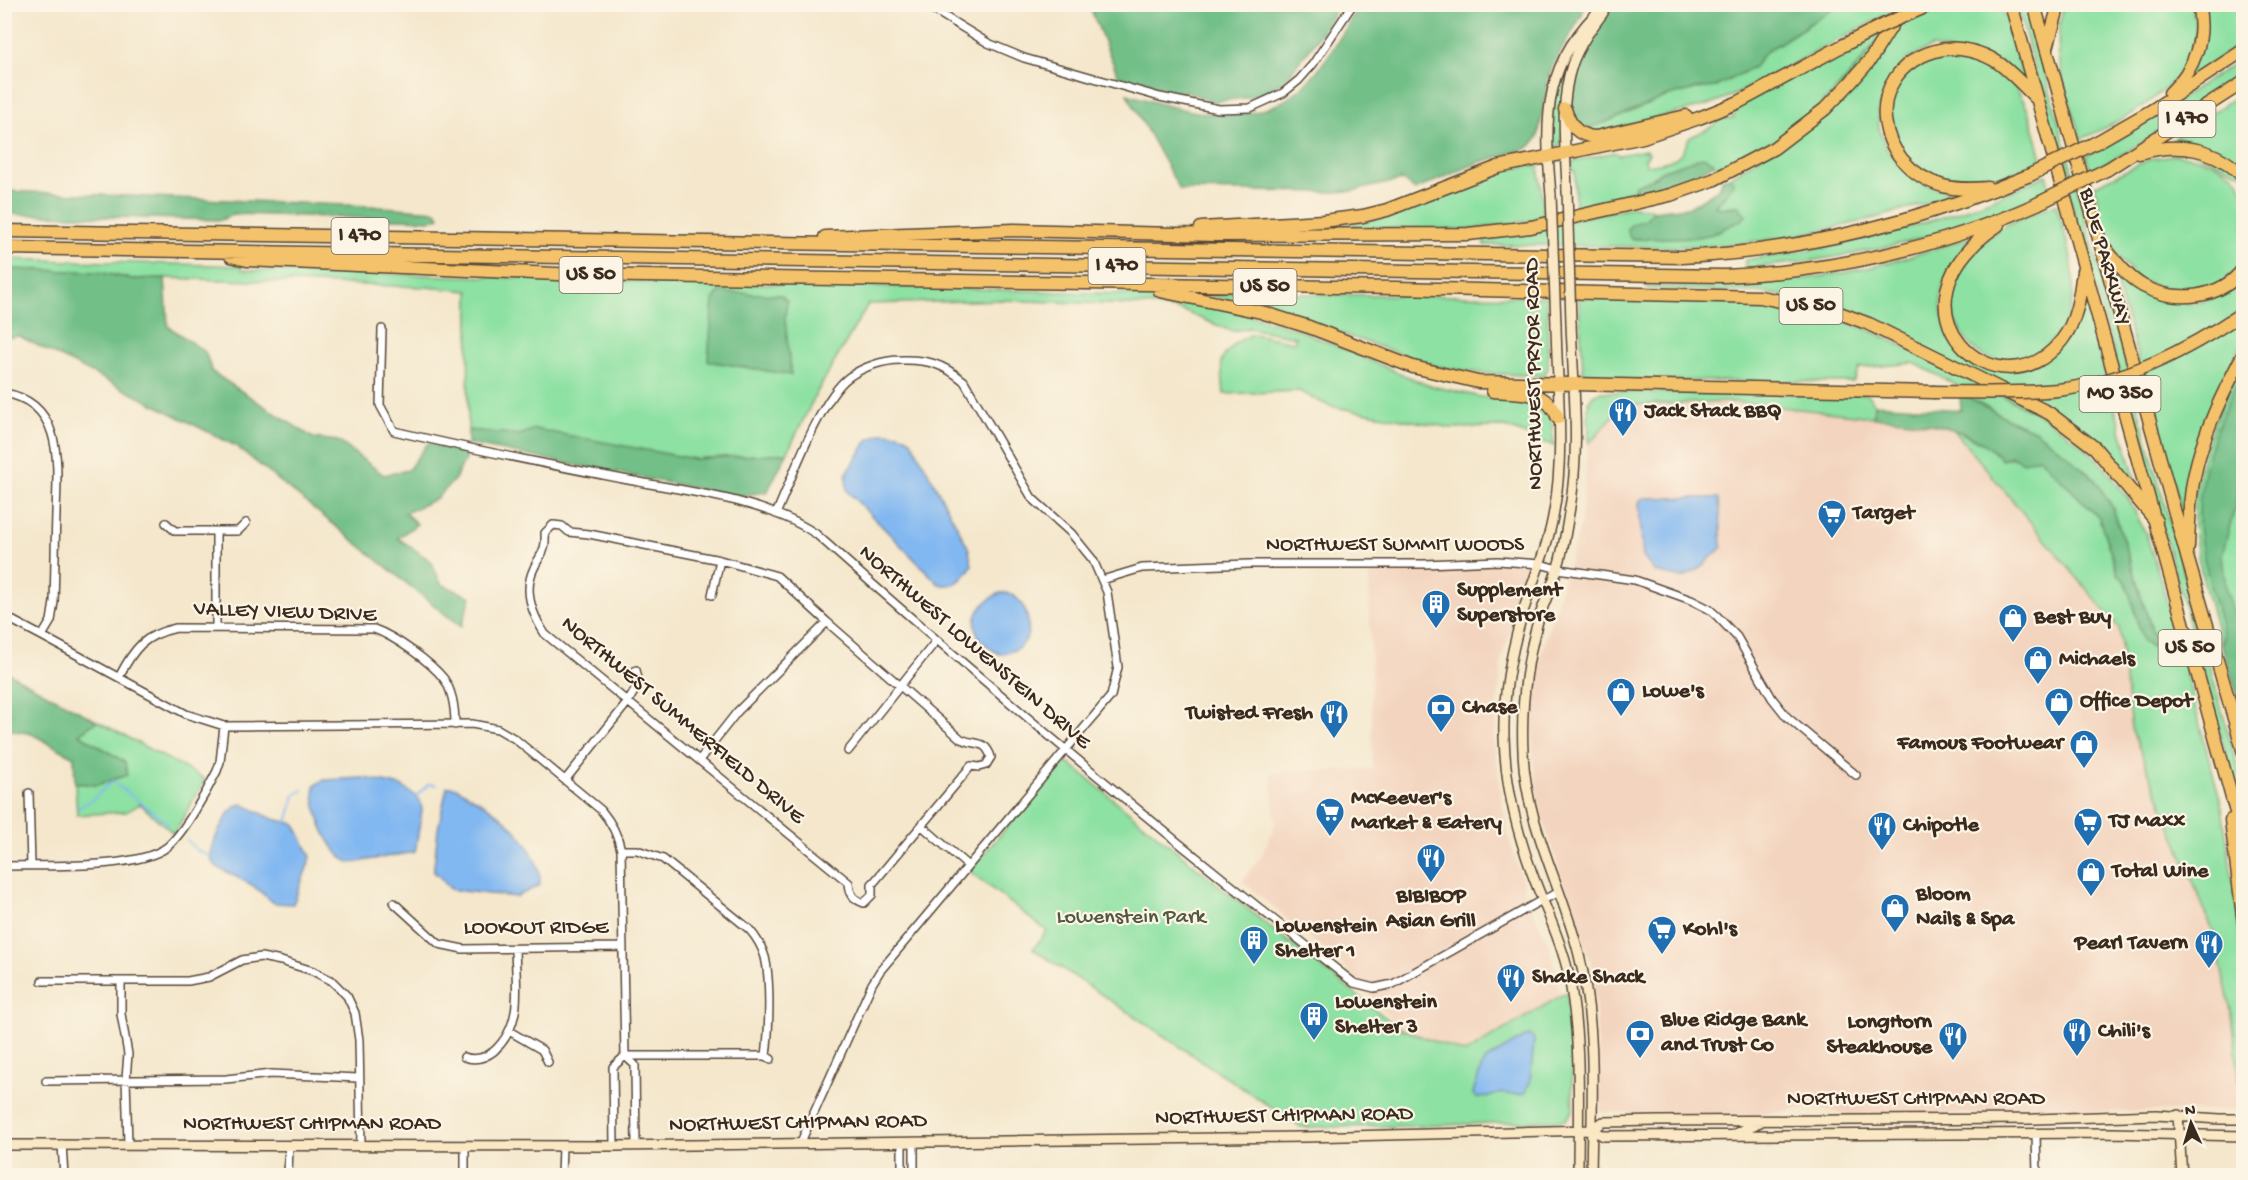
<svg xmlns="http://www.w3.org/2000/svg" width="2248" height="1180" font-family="'Gochi Hand',sans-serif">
<rect width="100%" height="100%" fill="#fcf5e5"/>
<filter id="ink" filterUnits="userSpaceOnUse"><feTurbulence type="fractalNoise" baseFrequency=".0167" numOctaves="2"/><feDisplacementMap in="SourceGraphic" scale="12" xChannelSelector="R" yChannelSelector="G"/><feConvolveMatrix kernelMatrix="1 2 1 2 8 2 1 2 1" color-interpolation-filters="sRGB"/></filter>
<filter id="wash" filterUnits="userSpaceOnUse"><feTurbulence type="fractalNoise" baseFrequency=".008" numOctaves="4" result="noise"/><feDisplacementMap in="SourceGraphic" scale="24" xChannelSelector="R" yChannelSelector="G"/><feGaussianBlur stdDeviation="1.35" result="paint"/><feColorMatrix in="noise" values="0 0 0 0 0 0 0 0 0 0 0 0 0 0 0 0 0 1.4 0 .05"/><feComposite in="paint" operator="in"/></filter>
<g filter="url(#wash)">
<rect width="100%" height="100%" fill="#f4e7cc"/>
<!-- built -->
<path fill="#f3d4be" d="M1733,402L1909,421L1953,429L2119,628L2131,728L2213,931L2232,1015L2243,1110L1852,1115L1814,1107L1756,1115L1601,1112L1594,972L1540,811L1533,760L1532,712L1537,667L1581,523L1588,443L1623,405Z
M1529,563L1518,610L1502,657L1494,742L1506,829L1522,880L1525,894L1549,945L1561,996L1464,1052L1399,1028L1343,965L1242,881L1262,855L1275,824L1271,773L1373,769L1369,564Z"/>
<!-- green -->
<path fill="#8de1a2" stroke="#648660" stroke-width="1.5" d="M2191,4C2216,73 2132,117 2081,139C2067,92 2049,54 2064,5Z
M1839,5H1849L1852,8L1860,5H1899L1897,9L1736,94L1708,105L1595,133L1580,128H1589L1606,122L1665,97L1695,89L1715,87L1754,67L1764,53Z
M1908,5H2002L2025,83L2002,63L1932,47L1907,59L1883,92L1878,112L1879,128L1887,150L1910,176L1923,183L1954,194L1953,195C1872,221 1788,242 1703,246C1630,249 1557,243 1484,245L1483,237L1632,207L1649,208L1653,211C1644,226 1637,218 1627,229L1631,238L1637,239L1696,237L1712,234L1733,206L1721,208L1715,206L1730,177L1812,123Z
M2017,5H2026L2243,787V815Z
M2201,5H2243V42L2189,78Z
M1885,27C1847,89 1787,143 1719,170L1712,161L1661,171C1654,181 1642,179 1634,189L1639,195L1575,212V171L1572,170L1571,162L1615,152L1619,155L1646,150L1649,153L1645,159L1646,165C1669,162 1681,162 1689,138L1713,126L1719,120L1734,118V108Z
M1579,41L1560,146L1552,147C1550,116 1554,65 1579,41Z
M1951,53C2018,64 2027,100 2042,159L2008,176L1966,184L1934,179L1900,155L1886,114L1900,78L1928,57Z
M2243,58V76C2194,109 2144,146 2090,170L2086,155L2121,137Z
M2243,92V174L2171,142L2172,140Z
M2173,155C2195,155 2240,166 2243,193C2247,214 2243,238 2243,259L2237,269L2221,283L2184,294L2139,280L2116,254L2112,245L2103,223L2094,186L2150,159Z
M1538,166L1542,194L1543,219L1467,230L1328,227C1345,225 1362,223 1378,218C1425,201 1488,165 1538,166Z
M2046,175L2050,189C1956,238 1850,259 1745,268V260C1849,246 1952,222 2046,175Z
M2056,204C2064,233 2076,263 2073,293C2071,313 2063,332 2047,345C2018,369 1978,367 1960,330C1954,320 1951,312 1951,300C1952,276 1975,247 1994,233C2011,220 2036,213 2056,204Z
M1973,237C1951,261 1934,289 1944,322C1946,330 1949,338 1954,344C1962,352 1972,358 1980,365L2039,363L2084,301L2141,499L2093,442L1839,309L1799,298L1758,292L1648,289L1646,286C1721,287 1794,284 1867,268C1902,260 1938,247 1973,237Z
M5,259L242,266V270L664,282L920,287L1148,295L1223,307L1297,329L1427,385L1481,397L1541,402L1550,412L1554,446L1506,427L1452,428L1329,406L1299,391L1224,394L1221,362L1225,355L1237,342L1252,334L1294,342L1296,337L1249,328L1233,331L1226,329L1183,311L1156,306L1002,300L868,304L817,392L787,453L694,459L534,430L521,435L468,430L469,291L426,287L165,278L132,279L98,272L5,269Z
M2113,267C2122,275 2131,285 2141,291C2163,306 2199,308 2221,294C2229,289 2236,282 2243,276V340L2202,426L2194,455L2184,518L2113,272Z
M1202,293L1547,297L1548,369L1542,376L1480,373L1440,367L1283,314Z
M1579,298L1745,300L1811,311L1835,318L1876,333L2042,416L2081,444L2104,466L2129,500L2146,534L2159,574L2222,807L2238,918L2244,1017L2243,1110L2232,1015L2213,931L2131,728L2119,628L1953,429L1992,448L2002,460C2015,454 2026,463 2039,457L2099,518L2118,574L2126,582L2143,641L2152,647L2155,640L2113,508L2095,480L2065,453L2034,430L2012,421L1968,397L1964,389L1914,363L1860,368L1853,382L1620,380L1588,376L1583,372Z
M2243,358V370L2218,425L2201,488L2200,534L2224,638L2221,643C2210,604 2197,565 2194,525C2191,467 2219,409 2243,358Z
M1600,392L1867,394L1875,404L1873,417L1733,402L1623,405L1589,443L1588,405L1590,403L1588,402L1593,395Z
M2243,455V631C2231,612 2219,578 2222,555C2224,535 2234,516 2238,496C2241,482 2239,469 2243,455Z
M97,721L205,779L174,834L140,804L126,812L77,815L75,783L97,785L125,762L79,734Z
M1063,763L1070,764L1276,932L1399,1028L1465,1053L1567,992L1570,1017L1573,1110L1566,1120L1419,1126L1301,1127L1033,949L1047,931L969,871Z"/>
<!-- forest -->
<path fill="#72bf88" stroke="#567453" stroke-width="1.5" d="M1089,5H1339L1315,42L1287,77L1270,90L1252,97L1212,102L1187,91L1173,93L1148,83H1131L1120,80Z
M1360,5H1584L1582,15L1556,59L1549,75L1538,137L1532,145L1526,149L1477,163L1415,190L1402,180L1352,191L1332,192L1180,190L1127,94C1184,111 1252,134 1302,87C1326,65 1343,32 1360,5Z
M1616,5H1839L1764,53L1754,67L1715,87L1695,89L1665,97L1606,122L1589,128H1580L1571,111L1577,65L1584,48L1606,15Z
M1702,157L1712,161L1714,164C1707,167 1704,170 1698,174C1689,180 1650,190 1638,194L1634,189L1635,185L1657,176L1661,171Z
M1730,177L1733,180V186L1715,206L1721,208L1739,206L1746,216L1742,220L1712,234L1696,237L1637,239L1630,238L1627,229C1637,218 1644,225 1653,211L1690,207L1718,189L1722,179Z
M4,191L370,206L436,211L440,217L430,220L234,214L221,220L5,214Z
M5,269L98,272L132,279L165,278L168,326L205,352L212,372L313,438L338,441L384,475L408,470L428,443L467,455L455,479L436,499L405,513L417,524L398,538L431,561L441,584L471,597L461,627L236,446L19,336L5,338Z
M719,292L781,295L787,301L785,319L791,375L708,361L713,300Z
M2243,370V455L2239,473L2238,495L2222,555L2226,590L2232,608L2243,631V712L2221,643L2224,638C2216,604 2204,570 2200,536C2193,477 2218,420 2243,370Z
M1960,396L1968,397L2012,421L2034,430L2065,453L2095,480L2113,508L2155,640L2152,647L2143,641L2126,582L2118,574L2099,518L2039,457L2024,462L2011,456L2002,460C1972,424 1917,421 1873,417L1875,404L1961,410Z
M534,429L694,459L787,453L767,492L736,496L468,444V430L520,435Z
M5,671L97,721L79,734L125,762L127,775L97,785L75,783L74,757L32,734L5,729Z"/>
<!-- water -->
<path fill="#82b8f1" stroke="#5e7188" stroke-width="1.5" d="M882,433L900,434L911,440L968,547L972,565C964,578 956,589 939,584L847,491L846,475L849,470L868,440Z
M1644,498H1719L1722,547L1699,569L1683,578L1655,572L1643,557L1639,504L1640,500Z
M1000,593C1024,590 1037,629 1022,645C1016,651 1008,653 1000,654C967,638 967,610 1000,593Z
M365,778L401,786L416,796L420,801L422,810L415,852L350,863C328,851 311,809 315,785L324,780Z
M447,787C457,785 463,792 472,797C503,814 541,847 540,885L516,897L453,890C445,887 443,877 434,872V867L438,829Z
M242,804L273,819L295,824L311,857L293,904L274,903L252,885L217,867L211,860C210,845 227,806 242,804Z
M1528,1035L1533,1037L1534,1040L1530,1082L1525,1093C1515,1097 1506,1092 1496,1094C1488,1095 1484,1099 1476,1098L1473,1094L1474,1089L1484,1061Z"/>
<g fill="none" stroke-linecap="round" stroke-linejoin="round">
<!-- stream -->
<path stroke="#82b8f1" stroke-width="2" d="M416,796L429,784L436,785
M78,808L92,800L112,781L169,824
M287,822L295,795L303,790
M187,840L196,850L210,856"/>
</g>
</g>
<g filter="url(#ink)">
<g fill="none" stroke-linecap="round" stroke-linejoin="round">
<!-- street casing -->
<g stroke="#574638" stroke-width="10">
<path id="street" d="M924,4L988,43L1024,58L1160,97L1219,109L1250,108L1283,93L1299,80L1313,64L1353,4
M382,329L380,405L394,431C470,449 546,464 623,479C683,491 765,499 816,534C990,689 1170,839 1354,983L1374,988L1393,984L1542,900L1558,893
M4,393C66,403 57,468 56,514C55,543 55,573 54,602L51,621L42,636L4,616
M776,514C791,480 821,397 849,377C863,367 883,360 901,360C927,359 943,364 964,381L1032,498L1071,533L1093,560L1107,592L1118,667L1111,696L880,971L872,984L800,1144
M166,523L175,531H238L246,523
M553,525L562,526L569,532L589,534L720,560L777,576L827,622L961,739C976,746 985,739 991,757L986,765L979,767L971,766L875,881L872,884V895L864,903C853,899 850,895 849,883L545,634C532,614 523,590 534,568C542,551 546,553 545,533Z
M216,532V628
M1102,580L1142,568L1249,564H1425L1498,561L1540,564L1558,569L1635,580L1691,600L1709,609L1717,616L1737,637L1772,698L1787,717L1856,775
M712,595L720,560
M42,636L186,714L224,726L472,724L498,729L515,739L601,810C611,822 618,835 621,850L625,1056L613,1067L614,1146
M119,677C134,648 144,635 176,628L374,629C394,636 431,662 444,679C453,692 455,709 455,725
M848,751L936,641
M700,759L737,712L827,622
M566,779L628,702L639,683L636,670
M29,793L31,865
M922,826L968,866
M621,850H637L663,859L749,929C756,937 762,947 765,957C771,982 769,1031 766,1056L771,1059
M4,866C44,865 137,870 167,847C184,833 207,791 217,771L220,762L224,726
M394,903L439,944L463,949L623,947
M42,981H188L209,977L242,960L261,957L281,961L313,971L332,981L347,996L355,1013L359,1040L361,1145
M121,981V1014L128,1054L126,1079L128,1144
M509,1031L542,1050L548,1062
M625,1056H766
M625,1056L635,1065L636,1145
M464,1057C475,1061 485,1058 494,1051C524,1024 516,986 515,950
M46,1081L226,1079L271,1074L358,1078
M2036,1133L2037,1176
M902,1142V1176
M914,1142V1176
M62,1144L64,1176
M465,1145V1176
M288,1176L289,1145
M561,1176L562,1146"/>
</g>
<!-- secondary casing -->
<g stroke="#574638" stroke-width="12">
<path id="secondary" d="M1567,190C1566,150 1559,104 1572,65C1579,45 1591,29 1603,13
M1551,195C1544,115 1543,61 1606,4
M1571,323C1573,385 1581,451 1569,513C1566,532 1563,552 1557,570C1552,587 1543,604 1538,621C1526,663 1521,707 1523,751C1525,824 1562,885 1579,955C1597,1026 1592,1102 1591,1176
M1556,325C1557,385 1565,452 1554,511C1548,549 1531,583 1521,619C1510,657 1503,697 1504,736C1505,783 1516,829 1532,873C1544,906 1560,937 1568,972C1582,1038 1578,1108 1578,1176
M2178,1115L2182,1176
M1592,1130L1603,1122L1658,1121L2036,1119L2156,1115L2220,1119H2244
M1735,1134L1762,1121
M4,1145L614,1146L1304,1137L1592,1130L1604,1136L2111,1133L2244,1136"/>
</g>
<!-- highway casing -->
<g stroke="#574638" stroke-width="15">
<path id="highway" d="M2011,4L2244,841
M2034,4L2188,560L2244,753
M2047,48L2059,4
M2170,93C2195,69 2206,38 2198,4
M1565,109C1570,125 1577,136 1596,137L1686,116
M2099,141L2151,111L2244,50
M2139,153C2177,142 2217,147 2244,178
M2108,169L2244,82
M1988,188C1973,189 1957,190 1943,186C1874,166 1860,73 1935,51C1955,45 1982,51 2000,64C2013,74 2024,86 2036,98
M1998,225C1875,308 1999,421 2062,340C2077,321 2080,295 2083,271
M1201,228L1323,221L1363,216L1387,210L1498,167L1643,137L1699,118L1739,102L1842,46
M4,231L1682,257C1803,251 1918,222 2030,175
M825,237L1014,230L1216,235L1468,234L1531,227L1670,195L1713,180L1774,148L1825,109L1851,82L1870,60L1905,4
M2103,246C2115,260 2127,277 2143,286C2175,303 2221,300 2244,268
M4,248L1724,276C1830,272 1940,248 2037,204
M231,256L247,260L579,275L1397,288L1760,297L1837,312L1869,324L2049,413L2095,448L2156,521
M1160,291L1261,312L1309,327L1413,367L1478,382L1933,392
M1493,391C1519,393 1547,389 1558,418
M2188,547C2189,524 2189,500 2194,477C2203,432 2223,393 2244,353
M2231,820L2244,924"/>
</g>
<!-- street -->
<use href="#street" stroke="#fff" stroke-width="7"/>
<!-- secondary -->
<use href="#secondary" stroke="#fae7c3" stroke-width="9"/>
<!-- highway -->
<use href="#highway" stroke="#f3c26a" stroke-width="12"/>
<!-- secondary-bridge casing -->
<g stroke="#574638" stroke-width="12" stroke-linecap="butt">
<path id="secondary-bridge" d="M1567,190L1571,323
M1551,195L1556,325"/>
</g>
<!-- highway-bridge casing -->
<g stroke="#574638" stroke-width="15" stroke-linecap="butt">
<path id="highway-bridge" d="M1842,46L1883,25L1932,4
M2030,175L2099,141
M2037,204L2108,169
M1933,392C1975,392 2017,394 2058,390C2126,382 2188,350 2244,312"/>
</g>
<!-- secondary-bridge -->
<use href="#secondary-bridge" stroke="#fae7c3" stroke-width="9"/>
<!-- highway-bridge -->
<use href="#highway-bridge" stroke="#f3c26a" stroke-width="12"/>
</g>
</g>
<!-- icons -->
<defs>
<g id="restaurant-pin" transform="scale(1.5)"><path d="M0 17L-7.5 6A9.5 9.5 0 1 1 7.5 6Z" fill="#1f6fb2" stroke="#fcf5e5"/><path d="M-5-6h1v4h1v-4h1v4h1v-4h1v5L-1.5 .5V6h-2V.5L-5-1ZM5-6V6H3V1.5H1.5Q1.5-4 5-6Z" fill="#fff"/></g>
<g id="supermarket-pin" transform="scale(1.5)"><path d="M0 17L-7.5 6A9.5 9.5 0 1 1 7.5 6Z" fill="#1f6fb2" stroke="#fcf5e5"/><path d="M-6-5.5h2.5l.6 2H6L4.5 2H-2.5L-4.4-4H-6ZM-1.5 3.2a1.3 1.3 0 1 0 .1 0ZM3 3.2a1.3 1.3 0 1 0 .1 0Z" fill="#fff"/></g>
<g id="building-pin" transform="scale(1.5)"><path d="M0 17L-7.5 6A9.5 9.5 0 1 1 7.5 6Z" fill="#1f6fb2" stroke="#fcf5e5"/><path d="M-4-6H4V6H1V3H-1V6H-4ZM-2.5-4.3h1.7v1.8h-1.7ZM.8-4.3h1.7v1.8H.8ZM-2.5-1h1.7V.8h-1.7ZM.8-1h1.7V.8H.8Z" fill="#fff"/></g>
<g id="shop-pin" transform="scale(1.5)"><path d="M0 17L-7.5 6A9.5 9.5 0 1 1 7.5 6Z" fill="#1f6fb2" stroke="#fcf5e5"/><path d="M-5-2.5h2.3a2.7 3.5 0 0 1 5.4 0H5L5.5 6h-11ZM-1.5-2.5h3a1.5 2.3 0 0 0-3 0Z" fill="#fff"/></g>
<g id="bank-pin" transform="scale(1.5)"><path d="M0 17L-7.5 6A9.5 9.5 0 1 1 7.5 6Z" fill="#1f6fb2" stroke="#fcf5e5"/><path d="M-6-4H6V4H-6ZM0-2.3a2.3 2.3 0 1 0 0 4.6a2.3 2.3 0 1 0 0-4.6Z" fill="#fff"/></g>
</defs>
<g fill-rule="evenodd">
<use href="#restaurant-pin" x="1623" y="412"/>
<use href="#supermarket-pin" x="1832" y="514"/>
<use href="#building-pin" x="1436" y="604"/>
<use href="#shop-pin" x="2013" y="618"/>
<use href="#shop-pin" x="2038" y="660"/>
<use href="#shop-pin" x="1621" y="692"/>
<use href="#shop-pin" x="2059" y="702"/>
<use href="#bank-pin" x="1441" y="708"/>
<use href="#restaurant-pin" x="1334" y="714"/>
<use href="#shop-pin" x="2084" y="744"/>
<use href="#supermarket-pin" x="1330" y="812"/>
<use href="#supermarket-pin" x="2088" y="822"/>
<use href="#restaurant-pin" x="1882" y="826"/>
<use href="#restaurant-pin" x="1431" y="858"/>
<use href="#shop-pin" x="2091" y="872"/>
<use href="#shop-pin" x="1895" y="908"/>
<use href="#supermarket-pin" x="1662" y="930"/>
<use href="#building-pin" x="1254" y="940"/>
<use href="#restaurant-pin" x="2209" y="944"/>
<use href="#restaurant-pin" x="1511" y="978"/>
<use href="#building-pin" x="1314" y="1016"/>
<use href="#restaurant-pin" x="2077" y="1032"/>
<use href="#bank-pin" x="1640" y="1034"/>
<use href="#restaurant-pin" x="1953" y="1036"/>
</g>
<g text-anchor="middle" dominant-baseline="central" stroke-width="4.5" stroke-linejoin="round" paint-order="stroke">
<!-- shield labels -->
<g fill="#fcf5e5" stroke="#75675a" stroke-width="1.5">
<rect x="2158.5" y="101" width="57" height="36" rx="4.5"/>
<rect x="331.5" y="218" width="57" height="36" rx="4.5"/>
<rect x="1088.5" y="248" width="57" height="36" rx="4.5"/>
<rect x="559.5" y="257" width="63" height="36" rx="4.5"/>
<rect x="1233.5" y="269" width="63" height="36" rx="4.5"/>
<rect x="1779.5" y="288" width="63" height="36" rx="4.5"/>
<rect x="2079.5" y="376" width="81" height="36" rx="4.5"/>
<rect x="2158.5" y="630" width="63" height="36" rx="4.5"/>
</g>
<g font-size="21" font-weight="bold" fill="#3b2a1e">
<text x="2187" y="119">I 470</text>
<text x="360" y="236">I 470</text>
<text x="1117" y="266">I 470</text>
<text x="591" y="275">US 50</text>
<text x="1265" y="287">US 50</text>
<text x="1811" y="306">US 50</text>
<text x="2120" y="394">MO 350</text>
<text x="2190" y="648">US 50</text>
</g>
<!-- street labels -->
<g font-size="22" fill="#3b2a1e" stroke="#fcf5e5">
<text transform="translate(2104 257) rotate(74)">BLUE PARKWAY</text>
<text transform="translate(1535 374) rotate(-91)">NORTHWEST PRYOR ROAD</text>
<text x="1395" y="546">NORTHWEST SUMMIT WOODS</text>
<text transform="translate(285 613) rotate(2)">VALLEY VIEW DRIVE</text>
<text transform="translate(974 648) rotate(41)">NORTHWEST LOWENSTEIN DRIVE</text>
<text transform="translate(682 721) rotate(40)">NORTHWEST SUMMERFIELD DRIVE</text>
<text x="536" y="929">LOOKOUT RIDGE</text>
<text x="1916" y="1100">NORTHWEST CHIPMAN ROAD</text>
<text transform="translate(1284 1117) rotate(-1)">NORTHWEST CHIPMAN ROAD</text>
<text transform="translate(798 1124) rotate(-1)">NORTHWEST CHIPMAN ROAD</text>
<text x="312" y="1125">NORTHWEST CHIPMAN ROAD</text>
</g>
<!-- poi labels -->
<g font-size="22" font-weight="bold" fill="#3b2a1e" stroke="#fcf5e5" text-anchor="start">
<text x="1644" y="412">Jack Stack BBQ</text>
<text x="1853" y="514">Target</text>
<text x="1457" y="591">Supplement<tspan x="1457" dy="25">Superstore</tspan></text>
<text x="2034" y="618">Best Buy</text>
<text x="2059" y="660">Michaels</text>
<text x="1642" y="692">Lowe's</text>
<text x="2080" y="702">Office Depot</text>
<text x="1462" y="708">Chase</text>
<text x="1313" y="714" text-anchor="end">Twisted Fresh</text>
<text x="2063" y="744" text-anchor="end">Famous Footwear</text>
<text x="1351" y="799">McKeever's<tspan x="1351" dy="25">Market &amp; Eatery</tspan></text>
<text x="2109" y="822">TJ Maxx</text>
<text x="1903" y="826">Chipotle</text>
<text x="2112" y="872">Total Wine</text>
<text x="1916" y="895">Bloom<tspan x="1916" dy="25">Nails &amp; Spa</tspan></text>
<text x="1431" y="897" text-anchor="middle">BIBIBOP<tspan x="1431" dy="25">Asian Grill</tspan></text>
<text x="1275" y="927">Lowenstein<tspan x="1275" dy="25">Shelter 1</tspan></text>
<text x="1683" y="930">Kohl's</text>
<text x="2188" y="944" text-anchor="end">Pearl Tavern</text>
<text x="1532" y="978">Shake Shack</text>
<text x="1335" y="1003">Lowenstein<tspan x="1335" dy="25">Shelter 3</tspan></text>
<text x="1661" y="1021">Blue Ridge Bank<tspan x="1661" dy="25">and Trust Co</tspan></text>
<text x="1932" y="1023" text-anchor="end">LongHorn<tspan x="1932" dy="25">Steakhouse</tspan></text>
<text x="2098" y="1032">Chili's</text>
</g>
<!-- park labels -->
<g font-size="22" fill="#50583f" stroke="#fcf5e5">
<text x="1131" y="918">Lowenstein Park</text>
</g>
</g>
<!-- margin -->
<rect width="2248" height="1180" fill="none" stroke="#fcf5e5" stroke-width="24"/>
<!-- north arrow -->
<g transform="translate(2191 1123) rotate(356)" stroke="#fcf5e5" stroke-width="4.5" paint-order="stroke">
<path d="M0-4.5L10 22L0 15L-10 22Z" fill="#3b2a1e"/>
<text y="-9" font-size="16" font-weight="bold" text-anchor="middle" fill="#3b2a1e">N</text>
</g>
</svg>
